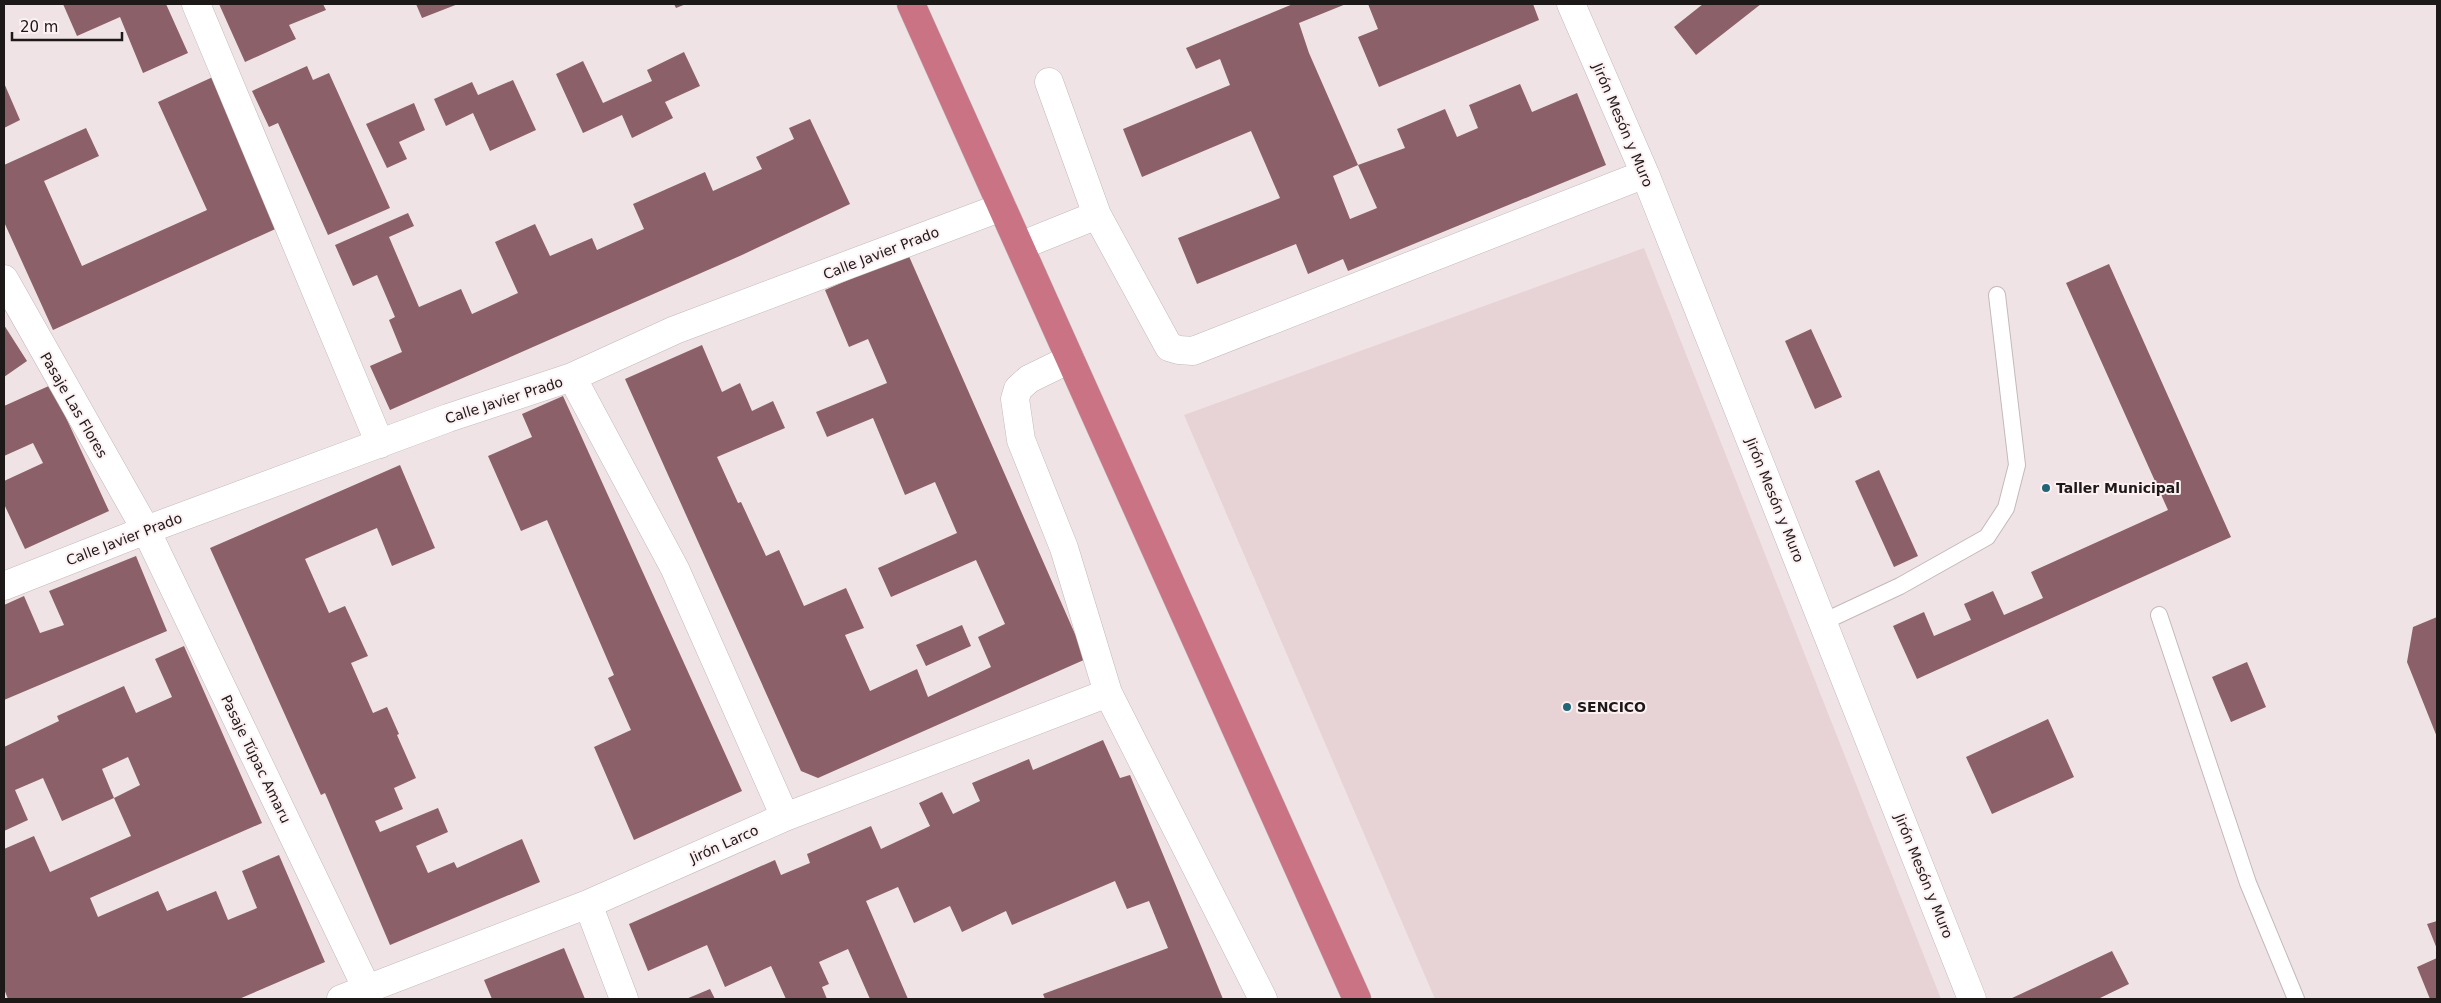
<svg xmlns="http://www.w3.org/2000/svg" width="2441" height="1003" font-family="'DejaVu Sans',sans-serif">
<rect width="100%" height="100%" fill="#efe3e5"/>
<!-- built -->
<path fill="#e7d3d6" d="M1644,248L1941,999H1435L1184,415Z"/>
<!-- building -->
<path fill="#8c6068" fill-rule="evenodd" d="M63,4H166L188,53L143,73L120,17L77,36Z
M219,4H323L326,10L289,25L296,39L245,62Z
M416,4H458L422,18Z
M674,4H686L676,8Z
M1293,4H1346L1299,23L1309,53L1358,165L1405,148L1397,129L1445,109L1457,137L1478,128L1469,105L1520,84L1532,112L1577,93L1606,165L1348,271L1343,259L1308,274L1296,244L1197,284L1178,238L1280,198L1251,131L1142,177L1123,129L1230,85L1220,59L1196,69L1186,48ZM1358,165L1377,208L1350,219L1333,176Z
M1368,4H1533L1539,20L1379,87L1358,37L1378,29Z
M1703,4H1761L1696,55L1674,27Z
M684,52L700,86L665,102L673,118L632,138L622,115L583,133L556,74L583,61L603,103L652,81L647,70Z
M307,66L313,80L329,73L390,208L328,235L278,123L269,127L252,91Z
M215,76L282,226L53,330L4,222V165L86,128L99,156L44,181L82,266L207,210L158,102Z
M513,80L536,130L490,151L473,113L446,126L434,99L472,82L478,95Z
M4,83L20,120L4,128Z
M414,103L425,130L399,142L407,159L387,168L366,124Z
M810,119L850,204L742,255L390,410L370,366L402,352L389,320L395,317L377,275L353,286L335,245L408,213L414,226L389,237L419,307L461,289L472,314L518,293L495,242L535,224L550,256L592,238L597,250L644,229L633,204L705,172L713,191L762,169L756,157L794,139L789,128Z
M908,254L1086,659L818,778L801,771L625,379L702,345L722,392L740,383L752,411L773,401L785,428L717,457L738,503L741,502L766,556L779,550L804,606L846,588L864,628L845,635L870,691L917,669L928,697L991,667L978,637L1005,624L976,560L891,597L878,568L957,533L935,482L905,495L873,418L827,437L816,412L887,383L868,339L849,347L825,290Z
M2109,264L2231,537L1917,679L1893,626L1924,612L1934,636L1971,620L1964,604L1993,591L2004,615L2043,598L2031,572L2168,510L2066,283Z
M4,325L27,361L4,377Z
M1811,329L1842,397L1815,409L1785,341Z
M51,385L109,511L25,549L4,504V481L43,463L33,443L4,456V406Z
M563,396L742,791L634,840L594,747L631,730L608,678L614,675L547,520L521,531L488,456L532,437L522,414Z
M400,465L435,548L392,566L377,528L305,559L329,613L345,606L368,656L351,663L373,713L387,707L399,734L397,735L416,778L394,788L403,809L375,821L380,832L438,808L448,832L416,846L428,873L454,862L457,868L522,839L540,882L390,945L325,793L321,795L210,548Z
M1879,470L1918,556L1894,567L1855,481Z
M136,556L167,631L4,700V605L24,596L40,633L64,625L49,591Z
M2437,617V737L2407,662L2413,627Z
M962,625L971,646L926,666L916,645Z
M184,646L262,823L90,898L98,917L158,891L167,911L216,891L228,920L257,908L242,871L279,855L325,962L239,999H8L4,989V849L34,836L50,872L131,836L114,798L140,785L128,757L102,769L114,798L62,821L43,778L15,790L28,820L4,831V747L59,721L57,716L124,686L136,713L172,697L155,659Z
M2247,662L2266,707L2231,722L2212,677Z
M2048,719L2074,777L1992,814L1966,757Z
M1103,740L1120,778L1130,775L1223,999H1045L1043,994L1168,948L1149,901L1127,909L1115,881L1012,925L1006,911L962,932L950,906L914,923L898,887L866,901L908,999H870L848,949L819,962L829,984L822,987L827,999H786L771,966L725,987L707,945L648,971L629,924L775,860L781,875L810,863L807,854L871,826L881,849L930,826L919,803L942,792L953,814L980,801L972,783L1029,759L1033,770Z
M2437,921V949L2427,924Z
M564,948L585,999H492L484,980Z
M2112,951L2129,984L2098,999H2010Z
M2437,958V999H2430L2417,967Z
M710,989L715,999H686Z"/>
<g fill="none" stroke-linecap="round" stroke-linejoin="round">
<!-- lane casing -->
<g stroke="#c4b9ba" stroke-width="18">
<path id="lane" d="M2159,615L2248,883L2296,999
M1823,622L1900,586L1987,537L2006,508L2017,465L1997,295"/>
</g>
<!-- street casing -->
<g stroke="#c4b9ba" stroke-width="29">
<path id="street" d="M196,4L380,444
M1571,4L1645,174L1972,999
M1049,82L1097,215L1169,347L1179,350L1193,351L1645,174
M1020,246L1097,215
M4,279L146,530L367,989
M1070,359L1029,379L1018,389L1015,399L1021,440L1064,548L1108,693L1263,999
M572,377L675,569L785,817
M4,586L146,530L448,418L572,377L675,330L1002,207
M588,904L624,999
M341,999L588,904L785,817L1108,693"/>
</g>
<!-- highway casing -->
<g stroke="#c4c3c3" stroke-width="29">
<path id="highway" d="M911,4L1357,999"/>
</g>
<!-- lane -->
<use href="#lane" stroke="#fff" stroke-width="16"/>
<!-- street -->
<use href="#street" stroke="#fff" stroke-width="28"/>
<!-- highway -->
<use href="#highway" stroke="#c97385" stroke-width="28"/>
</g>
<!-- markers -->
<g fill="#216677" stroke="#fcf0f2" stroke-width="2">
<circle cx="2046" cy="488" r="5"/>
<circle cx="1567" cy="707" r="5"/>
</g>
<g text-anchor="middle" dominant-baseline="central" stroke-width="4" stroke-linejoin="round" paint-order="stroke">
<!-- street labels -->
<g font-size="14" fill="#1d1919" stroke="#fcf0f2">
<text transform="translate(1623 125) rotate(67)">Jirón Mesón y Muro</text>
<text transform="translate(881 253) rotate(-21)">Calle Javier Prado</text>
<text transform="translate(504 400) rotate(-18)">Calle Javier Prado</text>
<text transform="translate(74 405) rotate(60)">Pasaje Las Flores</text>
<text transform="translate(1775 500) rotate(68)">Jirón Mesón y Muro</text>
<text transform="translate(124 539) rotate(-21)">Calle Javier Prado</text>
<text transform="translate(256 759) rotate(64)">Pasaje Túpac Amaru</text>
<text transform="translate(724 844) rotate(-24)">Jirón Larco</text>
<text transform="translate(1924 876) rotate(68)">Jirón Mesón y Muro</text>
</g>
<!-- poi labels -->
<g font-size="14" font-weight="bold" fill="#1d1919" stroke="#fcf0f2" text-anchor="start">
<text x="2056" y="488">Taller Municipal</text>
<text x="1577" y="707">SENCICO</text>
</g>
</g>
<!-- border -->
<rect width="2441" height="1003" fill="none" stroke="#1d1919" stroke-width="10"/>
<!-- scale -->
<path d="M12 32v8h110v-8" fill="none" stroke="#1d1919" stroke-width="2.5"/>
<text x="20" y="32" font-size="15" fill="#1d1919" stroke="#fcf0f2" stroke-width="4" paint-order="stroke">20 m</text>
</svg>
